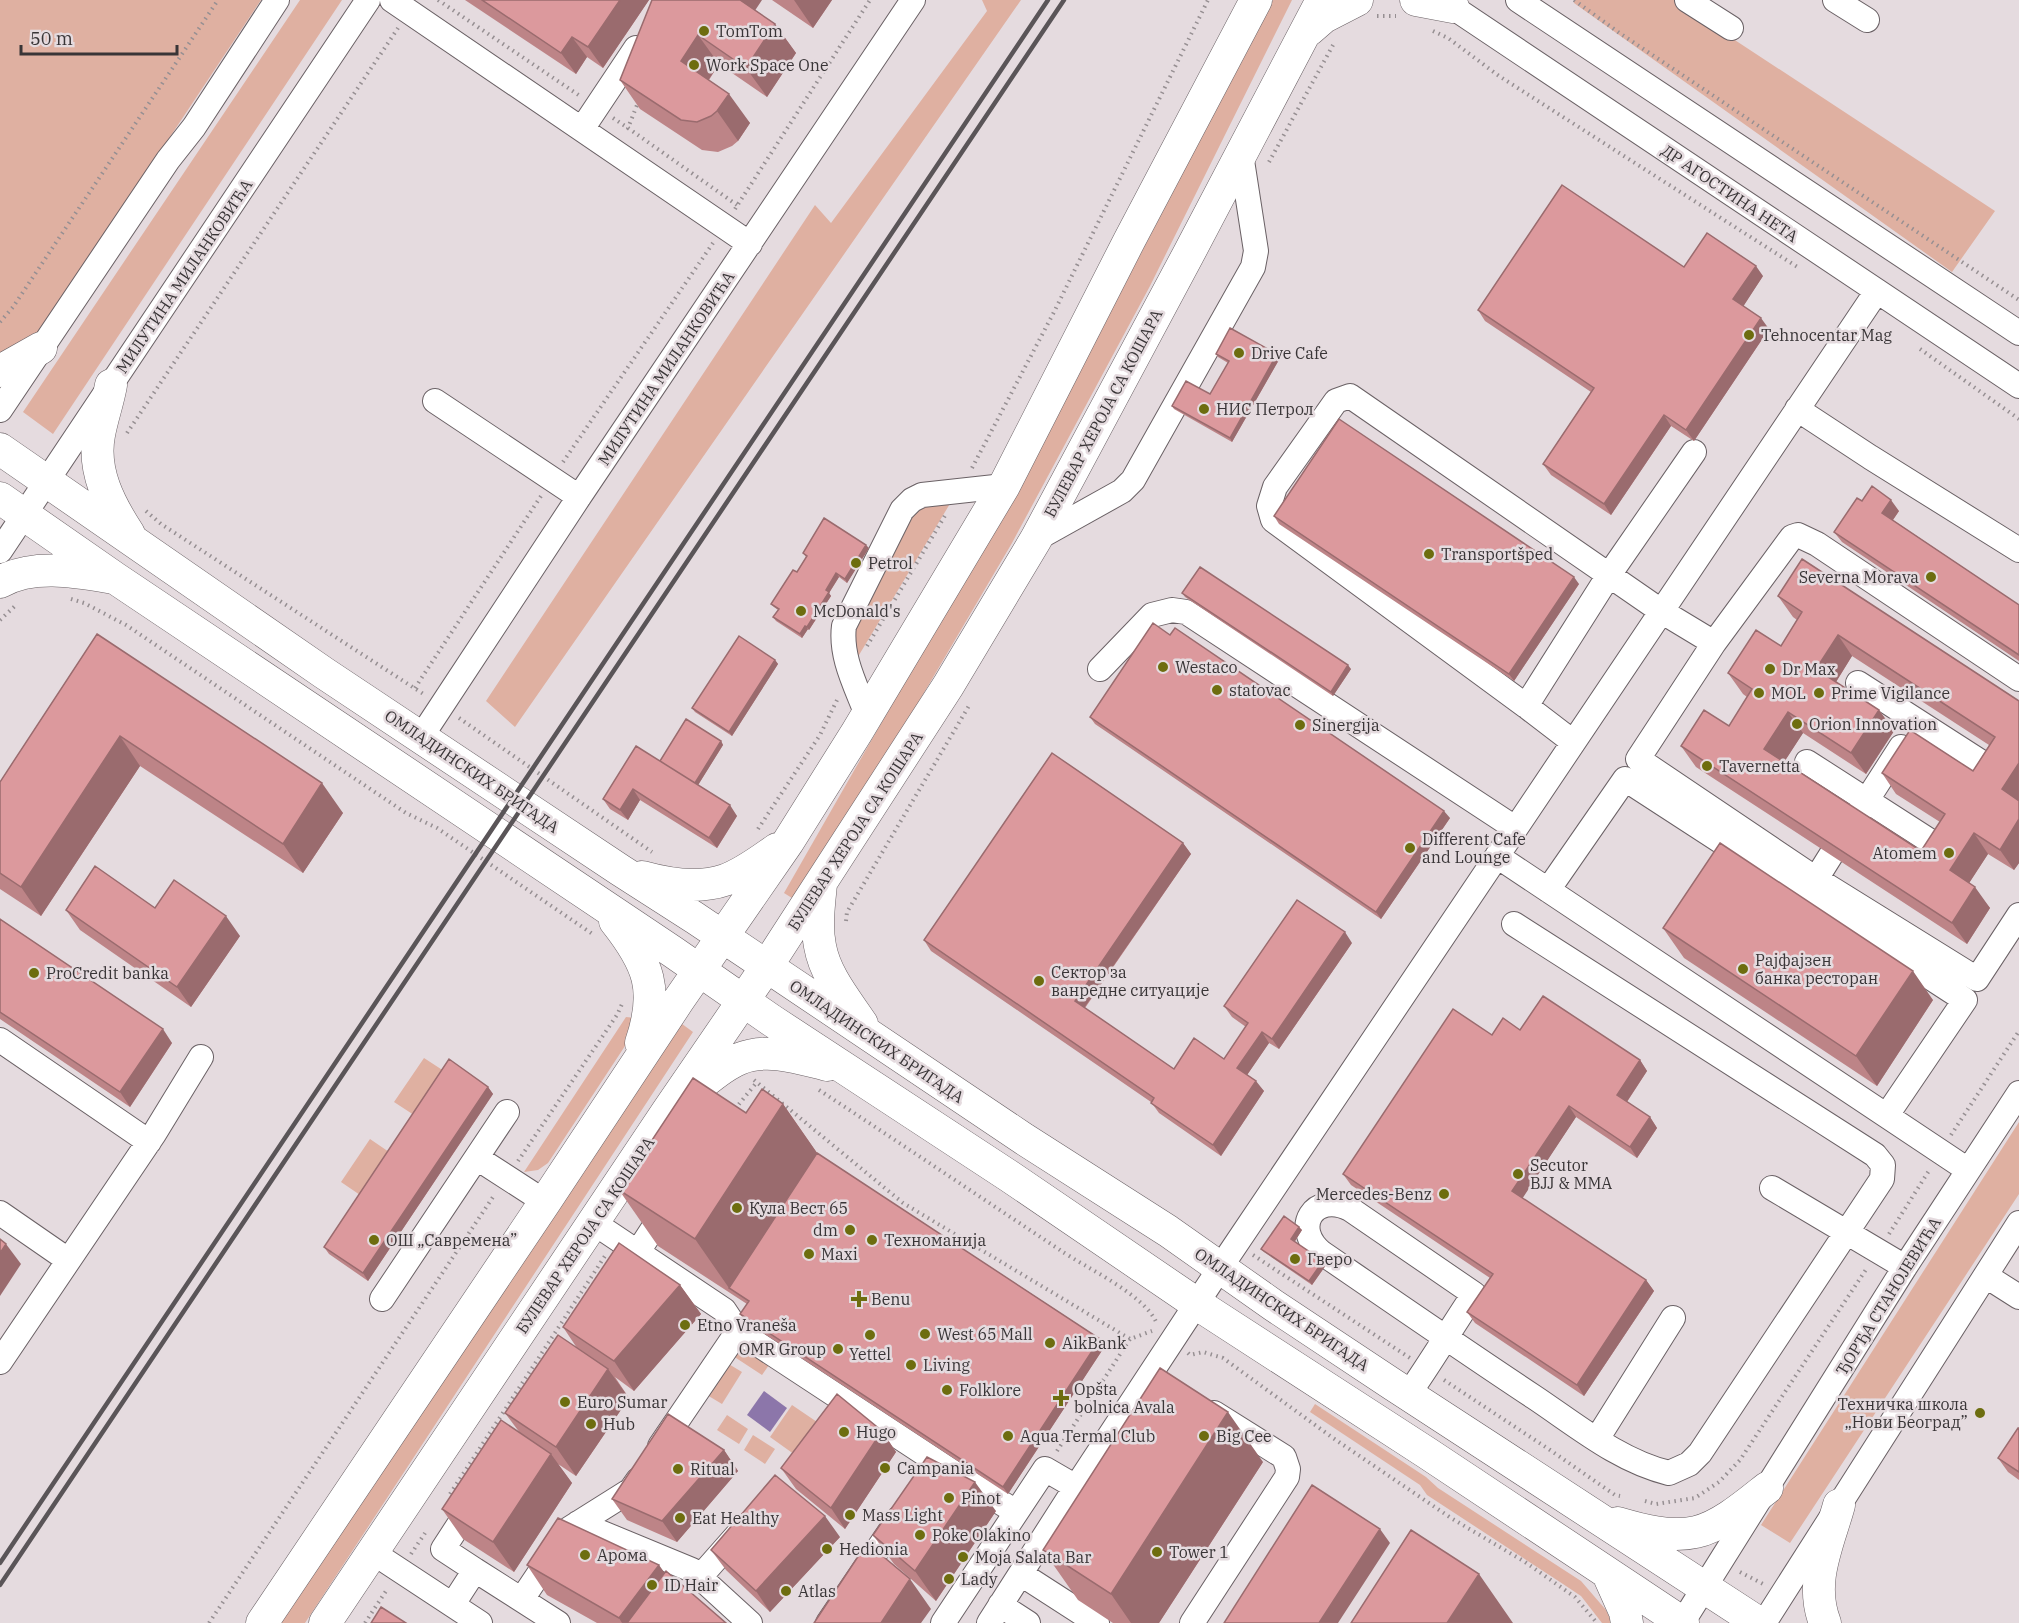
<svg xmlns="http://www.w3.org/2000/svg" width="2019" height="1623" font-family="'IBM Plex Serif',serif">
<rect width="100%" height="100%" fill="#e5dbdf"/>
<!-- green -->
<path fill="#dfb0a1" d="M0,0H261L37,337L0,359Z
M300,0H342L53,434L23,412Z
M982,0H1021L515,727L486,701L815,205L831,223L987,11Z
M1273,0H1292L1150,286L1012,543L888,754L792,898L784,893L998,519L1118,297Z
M1574,0H1674L1995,211L1952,272L1574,3Z
M954,497L856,660L852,619L913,511Z
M626,1017L636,1018L625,1046L548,1163L538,1170L524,1172Z
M678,1021L693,1032L305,1623H279Z
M424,1058L447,1073L417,1117L394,1102Z
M2019,1122V1194L1790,1543L1761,1525Z
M370,1139L392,1154L363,1197L341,1182Z
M740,1346L769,1365L762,1375L733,1356Z
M727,1363L742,1372L722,1404L707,1395Z
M1315,1404L1426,1477L1438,1488L1581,1581L1606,1610L1612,1623H1602L1581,1596L1563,1584L1427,1495L1420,1485L1310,1412Z
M792,1405L820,1424L798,1457L770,1437Z
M727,1415L748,1429L739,1444L717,1430Z
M753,1435L775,1449L765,1464L744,1450Z"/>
<!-- water -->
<path fill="#8c76aa" d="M764,1391L787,1408L770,1432L747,1415Z"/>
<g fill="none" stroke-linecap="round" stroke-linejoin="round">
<!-- minor casing -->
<g stroke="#6a6165" stroke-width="26">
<path id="minor" d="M392,0L750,244
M1442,0L2019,386
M1518,0L2019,333
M1687,0L1731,28
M1835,0L1867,20
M582,129L636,48
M435,401L579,497
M1797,409L1870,457L2019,550
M0,410L168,160L194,127L277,0
M1036,539L1122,491L1133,480L1253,267L1256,251L1241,154
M0,551L368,0
M1100,669L1152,615L1172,610L1186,612L1515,828
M2019,679L1817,544L1798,535L1792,537L1714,643L1638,759L1816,879L1977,979L2019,915
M1858,683L1984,764
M1526,706L1273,520L1269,506L1275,487L1336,401L1350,396L1661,611L1714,643
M867,715C856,686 840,657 844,626L902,510L912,500L922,495L1004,486
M421,737L579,497L913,0
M1573,742L1526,706L1609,575L1694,452
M1807,762L1933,843
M1858,814L1901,747
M1497,856L1968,1170
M1816,879L1831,855
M1548,890L1625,779L1965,1000L1887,1115
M0,1040L149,1142
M477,1158L545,1202
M1772,1188L1905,1267
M0,1213L68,1260
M594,1223L724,1310L738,1331L954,1473
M1986,1276L2019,1297
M619,1281L667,1207
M382,1299L507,1112
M0,1362L154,1134L201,1057
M1408,1395C1431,1362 1452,1327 1474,1294L1350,1209C1314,1191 1291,1228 1322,1253C1392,1301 1463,1350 1534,1397C1576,1425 1619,1461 1669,1473L1689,1464L1700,1453L1882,1179L1883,1165L1875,1155L1514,924
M1597,1439L1673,1318
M660,1446L738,1331
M952,1472L1016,1512
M578,1523L692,1570L750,1623
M372,1552L480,1623
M475,1570L558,1623
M1021,1574L1097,1623
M700,1577L738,1534
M522,1599L569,1529L631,1490L638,1480
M453,1604L475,1570L443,1549L473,1503
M1000,1605L1028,1623
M828,1623L899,1518
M943,1623L1045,1469L1076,1487
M989,1623L1076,1487L1220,1268L1877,291
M1192,1623L1287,1477L1288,1469L1284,1457L1214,1413
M1682,1623L1905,1267L2019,1093
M1764,1623L2019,1223"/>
</g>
<!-- major casing -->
<g stroke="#6a6165" stroke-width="33">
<path id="major" d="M1416,0L1453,7
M1309,30L1324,17L1357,0
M0,371L41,348
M111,385C108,402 102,418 99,435C92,471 110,505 129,534
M0,449L324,673L620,870L695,918L1024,1139L1168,1231L1273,1305L1392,1384L1759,1623
M0,498L115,578L673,952L771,1020L1009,1176L1197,1304L1427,1453L1683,1623
M0,582C32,564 73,571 108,577
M642,877C667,884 699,889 725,880C743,874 761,860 777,849
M821,884C819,904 816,926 820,946C825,975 846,1000 862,1024
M615,921C649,964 659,990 641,1043
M689,1094C704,1083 721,1066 739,1059C767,1047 799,1058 827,1065
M1618,1523C1642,1530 1670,1538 1696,1532C1720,1527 1748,1503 1767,1488
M1608,1574L1625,1612L1627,1623
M262,1623L545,1202L678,1001L788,842L857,732L1004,486L1129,241L1256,0
M325,1623L667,1112L767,966L948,686L1036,539L1188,255L1322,0
M1825,1623C1809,1582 1828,1545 1839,1505"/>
</g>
<!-- path -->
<path stroke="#968f92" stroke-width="4" stroke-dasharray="1.5 4.5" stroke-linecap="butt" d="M438,0L580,96
M1574,0L1618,32L2019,300
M1377,16H1396
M1433,31L1448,38L1499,76L1799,268
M639,100L628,128L737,205
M613,118L628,128
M1269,162L1333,45
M735,209L870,0
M0,322L13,307L218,0
M1920,349L2019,419
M127,433L398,28
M563,462L713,243
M972,468L1054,312L1208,0
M146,511L161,524L425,695
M71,599L84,603L126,625L406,813L437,828L594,935
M0,620L16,605
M867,646L946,514
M415,688L541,496
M459,718L652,852
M758,829L820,735L837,700
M846,921L847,912L970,704
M754,1080L903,1203L1130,1339L1152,1331
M819,1090C900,1143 980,1197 1060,1250C1086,1268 1146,1295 1157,1324
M735,1109L757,1082
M1951,1135L2019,1031
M518,1161L617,1015L623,1002
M1889,1234L1930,1169
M1253,1255L1410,1358
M1188,1353L1190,1355L1203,1352L1223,1358L1333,1438L1451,1518L1525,1562L1575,1597L1597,1623
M1444,1380L1550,1450L1615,1495L1620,1496
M1057,1451L1130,1339
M450,1494L605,1256
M1645,1501L1656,1504L1695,1498L1719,1482L1740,1460L1867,1268
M411,1554L425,1533
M1740,1572L1763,1584
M209,1623L495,1194
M365,1623L388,1588"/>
<!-- minor -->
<use href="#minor" stroke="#fff" stroke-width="24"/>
<!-- major -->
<use href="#major" stroke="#fff" stroke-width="32"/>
<!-- rail -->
<path stroke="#5a5558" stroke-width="4.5" d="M0,1563L1048,0
M0,1585L1064,0"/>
</g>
<!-- wall -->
<path fill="#bd8487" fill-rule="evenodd" d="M465,0H649L603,68L587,57L576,74Z
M652,0L755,10L775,24L796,53L767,97L719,64L709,80L750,123L738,141L732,146L718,152L702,150L640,109L620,80Z
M772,0H832L813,28Z
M1684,267L1763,276L1743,306L1769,329L1694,441L1671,426L1611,515L1551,475L1543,464L1591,392L1485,321L1478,310Z
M1216,354H1277L1280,358L1232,442L1174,409L1172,406L1210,394L1228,363L1218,357Z
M1862,501L1899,511L1893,520L2019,605V661L1842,542L1834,532Z
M1274,516L1579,584L1514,681L1279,524Z
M869,548L847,583L839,577L829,593L831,596L809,630L808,629L802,638L776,621L773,617L778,610L774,607L771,604L797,572L806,557L803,553Z
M1182,593L1351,669L1333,696L1185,597Z
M1778,596L2019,701V863L2014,870L1988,854L1969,883L1990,908L1967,944L1696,767L1681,746L1729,726L1747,697L1743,694L1728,673L1781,646L1797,620L1793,617ZM1852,656L1989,745L1973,771L1882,773L1896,794L1940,822L1921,851L1784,762L1803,733L1866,774L1894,731L1879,710L1836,682Z
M97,634L343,813L303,873L140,766L41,916L0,889V782Z
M775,660L778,664L732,736L695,712L692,708Z
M1090,717L1450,818L1381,919L1095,724Z
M721,741L723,745L698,785L737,816L717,848L640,800L628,820L610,809L603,799L660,761Z
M1183,843L1191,854L1085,1008L1174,1069L1224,1059L1246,1027L1232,1017L1224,1006L1352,943L1279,1049L1269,1043L1247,1075L1264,1091L1221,1156L1159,1113L1151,1102L931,951L924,940Z
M155,908L240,936L191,1007L80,930L66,910Z
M0,919L172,1043L130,1107L0,1019Z
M1663,928L1933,1000L1877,1086L1684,958Z
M1520,1030L1640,1060L1647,1071L1627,1102L1650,1117L1657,1128L1637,1158L1576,1117L1522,1198L1646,1280L1654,1291L1584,1396L1475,1323L1467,1312L1490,1278L1351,1185L1343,1174L1492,1035Z
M488,1087L493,1094L368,1281L329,1254L324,1247Z
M783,1104L817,1153L1100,1339L1105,1346L1008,1494L745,1321L740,1314L747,1304L658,1246L619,1190L746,1113Z
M1299,1227L1302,1230L1294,1242L1323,1261L1326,1265L1312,1285L1264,1252L1261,1249Z
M680,1285L701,1314L634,1391L615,1377L629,1398L576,1476L558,1464L572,1483L514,1572L463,1539L442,1509L520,1433L505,1413L577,1348L563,1327Z
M2019,1428V1480L2008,1472L1998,1458Z
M882,1431L896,1452L845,1529L796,1489L781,1468Z
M724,1450L738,1471L677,1542L627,1520L612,1499Z
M1263,1462L1159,1623H1113L1078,1600L1043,1550Z
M996,1511L936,1601L894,1564L873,1535Z
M840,1537L770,1612L726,1570L711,1550Z
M527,1565L665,1573L726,1623H597L547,1595Z"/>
<!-- shaded-wall -->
<path fill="#9a6b6e" d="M620,0H649L603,68L588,47Z
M733,0H762L748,21Z
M794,0H832L813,28Z
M775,24L796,53L767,97L746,68Z
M698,35L719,64L701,91L681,61Z
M572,37L587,57L576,74L561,53Z
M729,94L750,123L738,141L717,111Z
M1756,266L1763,276L1741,310L1733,299Z
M1761,318L1769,329L1694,441L1686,430Z
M1277,354L1280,358L1232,442L1230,438Z
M1664,415L1671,426L1611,515L1604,504Z
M1891,500L1899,511L1890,524L1882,513Z
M866,545L869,548L847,583L845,579Z
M836,573L839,577L829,593L831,596L809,630L807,627L826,590Z
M1574,577L1579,584L1514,681L1509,674Z
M805,626L808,629L802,638L800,634Z
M1838,635L1852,656L1831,690L1816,669Z
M775,660L778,664L732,736L729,732Z
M1348,665L1351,669L1333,696L1331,692Z
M1879,710L1894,731L1866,774L1851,753Z
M1788,712L1803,733L1779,770L1764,749Z
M120,736L140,766L41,916L21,887Z
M721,741L723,745L695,790L693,786Z
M2019,763V806L2002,789Z
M322,783L343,813L303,873L283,844Z
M633,789L640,800L628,820L620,810Z
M730,805L737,816L717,848L709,838Z
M1444,811L1450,818L1381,919L1376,912Z
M2019,819V863L2014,870L2000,850Z
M1974,833L1988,854L1964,891L1950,870Z
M1183,843L1191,854L1082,1011L1075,1001Z
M1975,887L1990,908L1967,944L1952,923Z
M226,916L240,936L191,1007L177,987Z
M1345,932L1352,943L1279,1049L1272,1039Z
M1913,971L1933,1000L1877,1086L1856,1056Z
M163,1029L172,1043L130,1107L120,1092Z
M1262,1032L1269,1043L1245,1078L1237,1068Z
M1640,1060L1647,1071L1624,1106L1617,1095Z
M1256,1081L1264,1091L1221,1156L1213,1145Z
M488,1087L493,1094L368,1281L363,1273Z
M783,1104L822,1160L729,1288L695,1239Z
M1569,1106L1576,1117L1520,1202L1512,1191Z
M1650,1117L1657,1128L1637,1158L1630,1147Z
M1299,1227L1302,1230L1294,1243L1291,1239Z
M6,1244L21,1264L0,1296V1253Z
M1323,1261L1326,1265L1312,1285L1309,1281Z
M1646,1280L1654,1291L1584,1396L1577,1385Z
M680,1285L701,1314L634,1391L614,1361Z
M1100,1339L1105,1346L1008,1494L1003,1487Z
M608,1369L629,1398L576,1476L556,1447Z
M1228,1412L1263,1462L1159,1623H1131L1111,1594Z
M882,1431L896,1452L845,1529L831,1508Z
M724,1450L738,1471L677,1542L662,1521Z
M551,1454L572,1483L514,1572L493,1542Z
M975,1482L996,1511L936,1601L915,1571Z
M825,1516L840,1537L770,1612L756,1591Z
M1380,1529L1390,1543L1338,1623H1319Z
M659,1565L680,1594L658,1623H622L619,1618Z
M1479,1574L1513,1623H1447Z
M910,1579L931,1609L921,1623H881Z"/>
<!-- building -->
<path fill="#dc999d" stroke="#9a6b6e" stroke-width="1.5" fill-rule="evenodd" d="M482,0H620L588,47L572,37L561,53Z
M652,0H740L775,24L746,68L698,35L681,61L729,94L717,111L711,116L697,122L681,120L620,80Z
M1562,185L1684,267L1707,233L1756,266L1733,299L1761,318L1686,430L1664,415L1604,504L1543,464L1594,388L1478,310Z
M1230,328L1277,354L1230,438L1172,406L1186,381L1210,394L1229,361L1216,354Z
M1339,419L1574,577L1509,674L1274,516Z
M1872,486L1891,500L1882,513L2019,605V655L1834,532L1857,498L1862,501Z
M824,518L866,545L845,579L836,573L826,590L829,592L807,627L805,626L800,634L773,617L779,609L771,604L793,570L797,572L807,556L803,553Z
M1802,559L2019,701V763L2002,789L2019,801V819L2000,850L1974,833L1950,870L1975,887L1952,923L1681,746L1704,710L1729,726L1752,689L1728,673L1756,630L1781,646L1802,612L1778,596ZM1838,635L1995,737L1973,771L1910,730L1882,773L1945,814L1921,851L1764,749L1788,712L1851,753L1879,710L1816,669Z
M1200,567L1348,665L1331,692L1182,593Z
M1153,623L1170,635L1175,628L1444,811L1376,912L1090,717Z
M97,634L322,783L283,844L120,736L21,887L0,873V782Z
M739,636L775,660L729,732L692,708Z
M686,719L721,741L695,783L660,761Z
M636,746L730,805L709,838L633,789L620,810L603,799Z
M1052,753L1183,843L1075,1001L1174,1069L1194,1038L1224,1059L1248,1023L1224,1006L1297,900L1345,932L1272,1039L1262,1032L1237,1068L1256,1081L1213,1145L1151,1103L1154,1098L924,940Z
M1720,843L1913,971L1856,1056L1663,928Z
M95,866L155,908L174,880L226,916L177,987L66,910Z
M0,919L163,1029L120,1092L0,1012Z
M1543,996L1640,1060L1617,1095L1650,1117L1630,1147L1569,1106L1512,1191L1646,1280L1577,1385L1467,1312L1493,1274L1343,1174L1453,1009L1492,1035L1503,1018L1520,1030Z
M449,1059L488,1087L363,1273L324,1247Z
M693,1078L746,1113L762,1089L783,1104L695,1239L619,1190Z
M817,1153L1100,1339L1003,1487L740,1314L749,1301L729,1288Z
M1284,1216L1299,1227L1291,1239L1323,1261L1309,1281L1261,1249Z
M0,1239L6,1244L0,1253Z
M619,1243L680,1285L614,1361L563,1327Z
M558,1335L608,1369L556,1447L505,1413Z
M1160,1368L1228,1412L1111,1594L1043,1550Z
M837,1394L882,1431L831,1508L781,1468Z
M668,1414L724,1450L662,1521L612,1499Z
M501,1420L551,1454L493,1542L442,1509Z
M2018,1428H2019V1472L1998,1458Z
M927,1457L975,1482L915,1571L873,1535Z
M775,1475L825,1516L756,1591L711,1550Z
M1312,1485L1380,1529L1319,1623H1224Z
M558,1518L659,1565L619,1618L527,1565Z
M1411,1530L1479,1574L1447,1623H1351Z
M867,1543L910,1579L881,1623H814Z
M666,1571L726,1623H627Z
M381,1607L406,1623H371Z"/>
<!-- markers -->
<g fill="#6d6d0f" stroke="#e5dbdf" stroke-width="2">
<circle cx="704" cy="31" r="6"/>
<circle cx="694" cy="65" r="6"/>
<circle cx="1749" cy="335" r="6"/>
<circle cx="1239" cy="353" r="6"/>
<circle cx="1204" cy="409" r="6"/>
<circle cx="1429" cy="554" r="6"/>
<circle cx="856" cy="563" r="6"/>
<circle cx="1931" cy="577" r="6"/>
<circle cx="801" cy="611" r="6"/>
<circle cx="1163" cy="667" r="6"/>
<circle cx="1770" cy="669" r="6"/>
<circle cx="1217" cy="690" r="6"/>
<circle cx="1759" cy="693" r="6"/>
<circle cx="1819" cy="693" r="6"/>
<circle cx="1797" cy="724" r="6"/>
<circle cx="1300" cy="725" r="6"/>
<circle cx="1707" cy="766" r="6"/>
<circle cx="1410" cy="848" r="6"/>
<circle cx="1949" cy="853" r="6"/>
<circle cx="1743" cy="969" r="6"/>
<circle cx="34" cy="973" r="6"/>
<circle cx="1039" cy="981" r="6"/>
<circle cx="1518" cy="1174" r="6"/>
<circle cx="1444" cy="1194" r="6"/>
<circle cx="737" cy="1208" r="6"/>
<circle cx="850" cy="1230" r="6"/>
<circle cx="374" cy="1240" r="6"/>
<circle cx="872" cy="1240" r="6"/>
<circle cx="809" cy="1254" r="6"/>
<circle cx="1295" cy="1259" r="6"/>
<path d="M856 1290h6v6h6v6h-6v6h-6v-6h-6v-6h6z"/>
<circle cx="685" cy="1325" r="6"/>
<circle cx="925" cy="1334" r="6"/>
<circle cx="870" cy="1335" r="6"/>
<circle cx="1050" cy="1343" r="6"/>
<circle cx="838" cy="1349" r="6"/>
<circle cx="911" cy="1365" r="6"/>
<circle cx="947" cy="1390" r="6"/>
<path d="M1058 1389h6v6h6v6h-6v6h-6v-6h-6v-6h6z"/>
<circle cx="565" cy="1402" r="6"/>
<circle cx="1980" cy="1413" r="6"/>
<circle cx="591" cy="1424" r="6"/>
<circle cx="844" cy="1432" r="6"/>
<circle cx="1008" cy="1436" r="6"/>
<circle cx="1204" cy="1436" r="6"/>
<circle cx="885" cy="1468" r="6"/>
<circle cx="678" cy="1469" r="6"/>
<circle cx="949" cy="1498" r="6"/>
<circle cx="850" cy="1515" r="6"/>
<circle cx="680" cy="1518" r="6"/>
<circle cx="920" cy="1535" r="6"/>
<circle cx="827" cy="1549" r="6"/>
<circle cx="1157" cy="1552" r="6"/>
<circle cx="585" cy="1555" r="6"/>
<circle cx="963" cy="1557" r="6"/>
<circle cx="949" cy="1579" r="6"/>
<circle cx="652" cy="1585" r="6"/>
<circle cx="786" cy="1591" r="6"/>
</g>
<g text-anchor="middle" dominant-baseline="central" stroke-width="5" stroke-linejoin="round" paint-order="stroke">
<!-- poi labels -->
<g font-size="16" fill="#393537" stroke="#e5dbdf" text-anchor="start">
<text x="716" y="31">TomTom</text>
<text x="706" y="65">Work Space One</text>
<text x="1761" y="335">Tehnocentar Mag</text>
<text x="1251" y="353">Drive Cafe</text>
<text x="1216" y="409">НИС Петрол</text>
<text x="1441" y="554">Transportšped</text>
<text x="868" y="563">Petrol</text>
<text x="1919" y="577" text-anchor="end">Severna Morava</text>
<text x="813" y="611">McDonald's</text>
<text x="1175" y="667">Westaco</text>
<text x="1782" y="669">Dr Max</text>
<text x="1229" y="690">statovac</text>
<text x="1771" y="693">MOL</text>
<text x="1831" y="693">Prime Vigilance</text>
<text x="1809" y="724">Orion Innovation</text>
<text x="1312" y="725">Sinergija</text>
<text x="1719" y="766">Tavernetta</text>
<text x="1422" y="839">Different Cafe<tspan x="1422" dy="18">and Lounge</tspan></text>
<text x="1937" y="853" text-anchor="end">Atomem</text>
<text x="1755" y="960">Рајфајзен<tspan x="1755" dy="18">банка ресторан</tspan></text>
<text x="1051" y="972">Сектор за<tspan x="1051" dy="18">ванредне ситуације</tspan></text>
<text x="46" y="973">ProCredit banka</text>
<text x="1530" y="1165">Secutor<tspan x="1530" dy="18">BJJ &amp; MMA</tspan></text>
<text x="1432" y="1194" text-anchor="end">Mercedes-Benz</text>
<text x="749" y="1208">Кула Вест 65</text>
<text x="838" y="1230" text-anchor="end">dm</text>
<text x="386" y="1240">ОШ „Савремена”</text>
<text x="884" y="1240">Техноманија</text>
<text x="821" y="1254">Maxi</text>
<text x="1307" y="1259">Гверо</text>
<text x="871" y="1299">Benu</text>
<text x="697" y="1325">Etno Vraneša</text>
<text x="937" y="1334">West 65 Mall</text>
<text x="1062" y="1343">AikBank</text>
<text x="826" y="1349" text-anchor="end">OMR Group</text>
<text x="870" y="1354" text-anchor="middle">Yettel</text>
<text x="923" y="1365">Living</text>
<text x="1074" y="1389">Opšta<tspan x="1074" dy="18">bolnica Avala</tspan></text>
<text x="959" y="1390">Folklore</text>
<text x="577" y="1402">Euro Sumar</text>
<text x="1968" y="1404" text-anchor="end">Техничка школа<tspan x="1968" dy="18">„Нови Београд”</tspan></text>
<text x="603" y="1424">Hub</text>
<text x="856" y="1432">Hugo</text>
<text x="1020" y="1436">Aqua Termal Club</text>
<text x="1216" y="1436">Big Cee</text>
<text x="897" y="1468">Campania</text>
<text x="690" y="1469">Ritual</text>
<text x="961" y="1498">Pinot</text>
<text x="862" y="1515">Mass Light</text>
<text x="692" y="1518">Eat Healthy</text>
<text x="932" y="1535">Poke Olakino</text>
<text x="839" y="1549">Hedionia</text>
<text x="1169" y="1552">Tower 1</text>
<text x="597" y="1555">Арома</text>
<text x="975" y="1557">Moja Salata Bar</text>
<text x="961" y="1579">Lady</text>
<text x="664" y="1585">ID Hair</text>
<text x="798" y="1591">Atlas</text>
</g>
<!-- street labels -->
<g font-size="16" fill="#393537" stroke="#e5dbdf">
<text transform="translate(1730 193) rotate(34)">ДР АГОСТИНА НЕТА</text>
<text transform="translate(184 276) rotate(-56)">МИЛУТИНА МИЛАНКОВИЋА</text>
<text transform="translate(666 368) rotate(-56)">МИЛУТИНА МИЛАНКОВИЋА</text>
<text transform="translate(1103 413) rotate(-62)">БУЛЕВАР ХЕРОЈА СА КОШАРА</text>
<text transform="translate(472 771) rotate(34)">ОМЛАДИНСКИХ БРИГАДА</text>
<text transform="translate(855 831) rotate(-57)">БУЛЕВАР ХЕРОЈА СА КОШАРА</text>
<text transform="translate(877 1041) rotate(34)">ОМЛАДИНСКИХ БРИГАДА</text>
<text transform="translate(585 1235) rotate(-56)">БУЛЕВАР ХЕРОЈА СА КОШАРА</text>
<text transform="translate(1888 1296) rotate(-58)">ЂОРЂА СТАНОЈЕВИЋА</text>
<text transform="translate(1282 1309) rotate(34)">ОМЛАДИНСКИХ БРИГАДА</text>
</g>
</g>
<!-- scale -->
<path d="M21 45v9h156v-9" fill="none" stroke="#393537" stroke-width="3"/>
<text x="30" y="45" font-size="18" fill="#393537" stroke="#e5dbdf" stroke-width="4.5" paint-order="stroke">50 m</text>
</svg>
